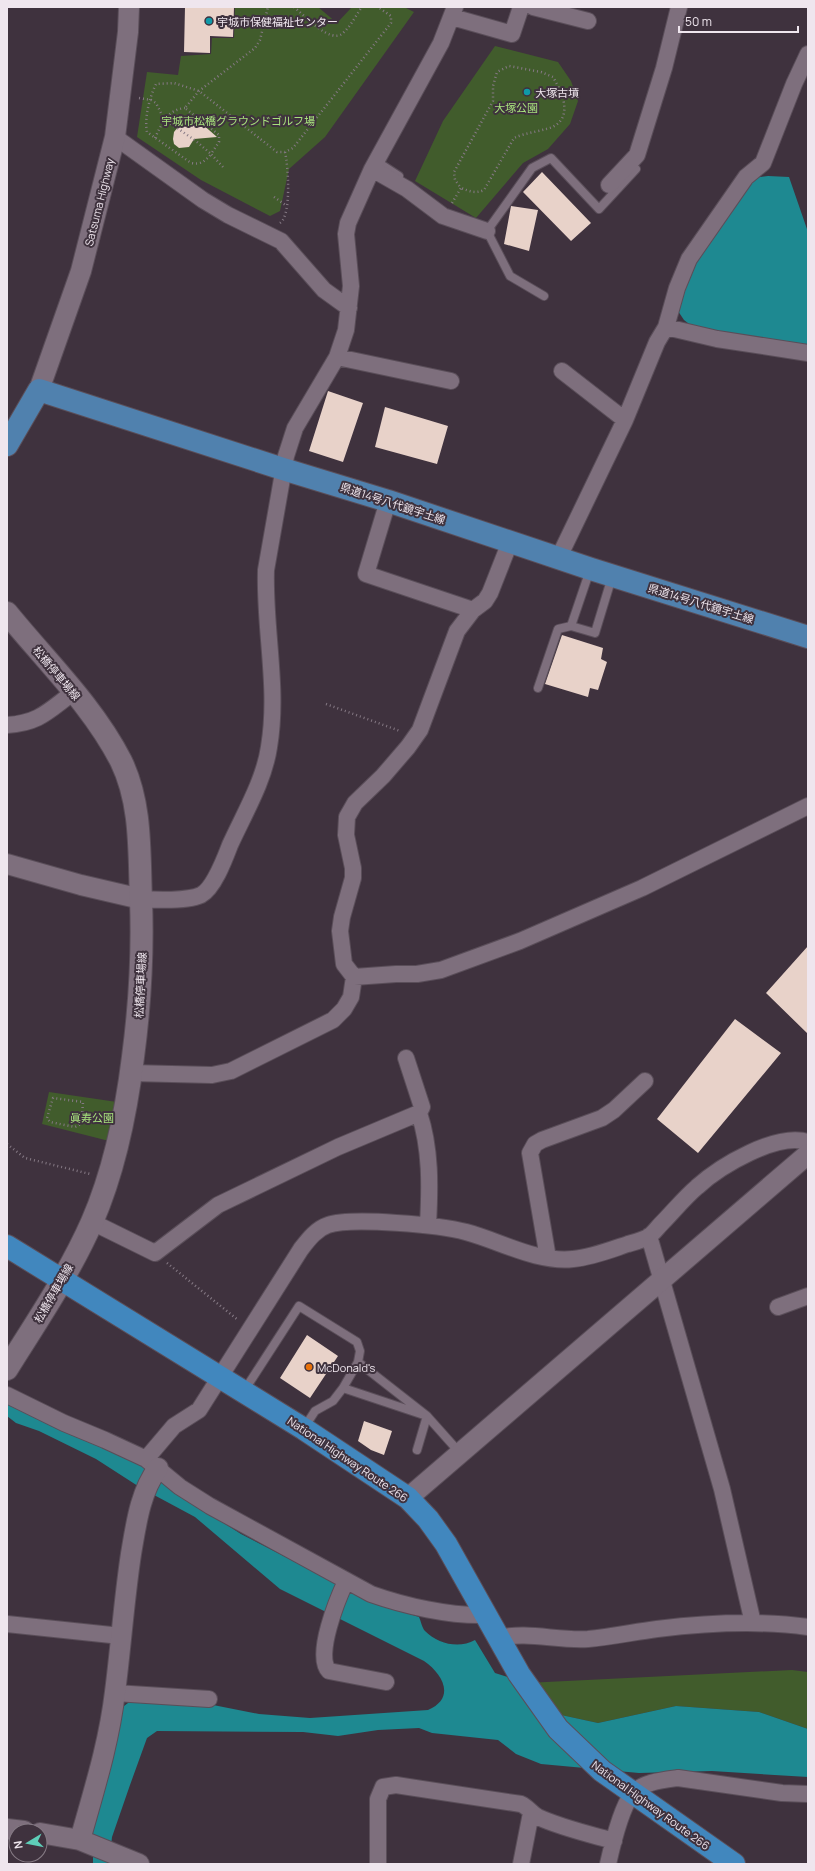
<svg xmlns="http://www.w3.org/2000/svg" width="815" height="1871" font-family="Manrope,'Noto Sans JP',sans-serif">
<rect width="100%" height="100%" fill="#3f323e"/>
<!-- green -->
<path fill="#415c2c" d="M247,7H318L337,23L352,7H404L414,12L325,137L289,169L280,211L270,216L201,180L137,137L147,72L178,75L181,56L211,54L212,38H234L235,8Z
M495,46L558,62L571,81L578,101L570,124L548,149L523,163L476,218L415,181L443,121Z
M49,1092L117,1102L109,1141L42,1124Z
M792,1670L808,1672V1729L759,1712L676,1706L598,1723L552,1713L526,1683Z"/>
<!-- water -->
<path fill="#1e8991" d="M768,176L789,177L808,232V346L693,327L684,320L678,311L690,268L753,178Z
M7,1404L105,1447L148,1469L197,1506L241,1534L373,1602L419,1617C421,1621 422,1628 425,1631C438,1644 459,1649 475,1640L495,1673L526,1683L552,1713L598,1723L676,1706L759,1712L808,1729V1777L712,1771L639,1773L541,1764L516,1754L498,1740L432,1733L419,1728L378,1730L338,1736L303,1732L157,1731L147,1738L130,1785L112,1837L109,1864H93V1831L119,1717L124,1706L132,1700L198,1702L259,1714L310,1718L428,1710C456,1698 443,1674 424,1661L280,1589L195,1517L141,1488L96,1459L39,1431L16,1423L7,1416Z"/>
<!-- building -->
<path fill="#e8d2c9" d="M185,7H234L233,37L210,36V53L184,52Z
M190,119L201,123L217,137L194,139L189,147L179,148L174,144L173,139L174,132L178,127L177,121Z
M542,172L591,223L571,241L523,192Z
M511,206L538,210L529,251L504,244Z
M328,391L363,403L343,462L309,451Z
M385,407L448,426L437,464L375,447Z
M562,635L603,648L601,659L607,662L598,690L590,688L588,697L545,684Z
M808,946V1034L766,993Z
M735,1019L781,1053L698,1153L657,1119Z
M307,1335L338,1356L310,1398L280,1378Z
M364,1421L392,1431L384,1455L371,1450L358,1441Z"/>
<g fill="none" stroke-linecap="round" stroke-linejoin="round">
<!-- service casing -->
<g stroke="#5a4e59" stroke-width="10">
<path id="service" d="M376,161L399,176
M544,296L510,276L487,231L532,168L551,158L599,209L636,169
M590,570L571,626L595,633L612,577
M538,688L558,629L571,626
M358,1362L427,1416L460,1453
M343,1388L427,1416L417,1450
M244,1391L299,1306L357,1342L360,1351L358,1362L343,1388L333,1401L315,1411L304,1428"/>
</g>
<!-- minor casing -->
<g stroke="#5a4e59" stroke-width="18">
<path id="minor" d="M533,7L588,21
M452,17L512,34L521,7
M115,137L203,200L228,215L281,241L324,290L349,308
M372,169L407,189L443,216L487,231
M609,185L637,155L664,68L679,7
M666,327L717,339L808,353
M337,357L451,381
M562,371L625,420
M388,501L366,574L473,610
M559,557L625,420L657,342L666,327L677,288L689,259L746,177L763,163L794,84L808,54
M7,725C40,723 49,710 74,692
M141,899C156,900 188,901 201,895C214,888 225,858 230,845C244,814 264,781 269,747C279,688 264,629 266,570L286,456L295,428L337,357L346,330L351,286L346,234L348,223L372,169L441,43L455,7
M354,977L396,974H417L441,970L520,941L642,888L808,806
M131,1073L212,1075L231,1071L333,1020L344,1009L351,997L354,977L344,964L340,931L342,917L353,878V868L346,835L347,817L355,803L383,776L408,747L420,730L457,631L473,610L485,601L490,593L510,542
M419,1113C431,1149 430,1187 428,1225
M92,1222L155,1253L218,1205L338,1147L419,1113L422,1107L406,1058
M649,1236L722,1489L753,1623
M548,1258L530,1153L535,1144L542,1140L602,1118L614,1110L645,1081
M778,1307L808,1296
M7,1395L64,1423L105,1440L146,1459L180,1487L210,1506L371,1594C405,1606 449,1616 485,1615
M146,1459L174,1426L199,1410L301,1249C308,1240 316,1229 328,1225C351,1217 441,1225 466,1232C500,1241 537,1263 573,1259C593,1257 610,1250 628,1244C635,1242 643,1240 648,1237C653,1234 657,1228 661,1224C673,1212 684,1198 697,1187C720,1166 777,1132 808,1142
M346,1581C338,1598 314,1656 329,1671L386,1682
M7,1624L121,1636
M498,1638C528,1631 557,1641 588,1639C611,1637 634,1632 657,1629C707,1623 758,1620 808,1627
M115,1693L209,1699
M378,1864V1799L383,1787L396,1785L521,1804C528,1807 531,1813 538,1817C562,1828 589,1834 614,1841
M521,1864L531,1813
M608,1864C612,1846 621,1809 632,1794C642,1782 663,1780 678,1778L782,1793L808,1794"/>
</g>
<!-- tertiary casing -->
<g stroke="#5a4e59" stroke-width="22">
<path id="tertiary" d="M39,390L81,271L115,137L128,32L129,7
M7,864L81,885L141,899
M408,1498L808,1154
M7,1829L24,1831
M40,1833L80,1840L139,1864
M80,1840C94,1790 109,1743 115,1692C121,1646 124,1600 131,1554C136,1525 140,1492 158,1468"/>
</g>
<!-- secondary casing -->
<g stroke="#5a4e59" stroke-width="24">
<path id="secondary" d="M7,613C46,661 93,706 121,761C142,804 139,853 141,900C143,953 140,1004 133,1057C126,1114 115,1169 92,1222C69,1274 37,1321 7,1369"/>
</g>
<!-- primary casing -->
<g stroke="#5a4e59" stroke-width="24">
<path id="primary" d="M7,445L39,390L283,469L388,501L591,569L808,637"/>
</g>
<!-- trunk casing -->
<g stroke="#5a4e59" stroke-width="24">
<path id="trunk" d="M7,1246L304,1429L408,1498L428,1519L446,1544L519,1674L558,1729L602,1771L734,1864"/>
</g>
<!-- path -->
<path stroke="#857984" stroke-width="2.5" stroke-dasharray="1 3" stroke-linecap="butt" d="M294,7C304,15 331,45 343,33C351,26 356,15 362,7
M139,98L151,100L156,103L164,119L196,141L211,154C206,161 200,165 191,163L147,132C144,118 150,96 156,84L174,83L199,91L277,152H285L293,148L391,23V16L378,7
M155,138C162,123 167,110 185,108
M223,167L211,154L219,142V135L185,108L199,91L255,48L260,40L268,7
M274,197L287,206
M452,203L461,188L455,180L454,172L493,101V86L497,72L509,66L541,72L553,77C560,89 573,113 556,125C547,131 526,132 514,138L484,190C475,194 469,191 461,188
M280,223C292,215 288,165 285,152
M326,704L400,731
M82,1116L83,1102L53,1098L47,1118L50,1122L75,1127L79,1125L82,1116L90,1117
M7,1144L25,1158L90,1174
M167,1263L238,1320"/>
<!-- service -->
<use href="#service" stroke="#7e6f7d" stroke-width="8"/>
<!-- minor -->
<use href="#minor" stroke="#7e6f7d" stroke-width="16"/>
<!-- tertiary -->
<use href="#tertiary" stroke="#7e6f7d" stroke-width="20"/>
<!-- secondary -->
<use href="#secondary" stroke="#7e6f7d" stroke-width="22"/>
<!-- primary -->
<use href="#primary" stroke="#5081ae" stroke-width="22"/>
<!-- trunk -->
<use href="#trunk" stroke="#4187be" stroke-width="22"/>
</g>
<!-- markers -->
<g fill="#0f9aa8" stroke="#3f323e" stroke-width="1.5">
<circle cx="209" cy="21" r="4"/>
<circle cx="527" cy="92" r="4"/>
</g>
<circle fill="#e8710a" stroke="#3f323e" stroke-width="1.5" cx="309" cy="1367" r="4"/>
<g text-anchor="middle" dominant-baseline="central" stroke-width="4" stroke-linejoin="round" paint-order="stroke">
<!-- poi labels -->
<g font-size="11" fill="#efe6ee" stroke="#3f323e" text-anchor="start">
<text x="217" y="21">宇城市保健福祉センター</text>
<text x="535" y="92">大塚古墳</text>
<text x="317" y="1367">McDonald's</text>
</g>
<!-- park labels -->
<g font-size="11" fill="#a7e17c" stroke="#3f323e">
<text x="516" y="107">大塚公園</text>
<text x="238" y="120">宇城市松橋グラウンドゴルフ場</text>
<text x="92" y="1117">眞寿公園</text>
</g>
<!-- street labels -->
<g font-size="11" fill="#efe6ee" stroke="#3f323e">
<text transform="translate(99 202) rotate(-76)">Satsuma Highway</text>
<text transform="translate(393 503) rotate(18)">県道14号八代鏡宇土線</text>
<text transform="translate(701 603) rotate(17)">県道14号八代鏡宇土線</text>
<text transform="translate(57 673) rotate(50)">松橋停車場線</text>
<text transform="translate(140 985) rotate(-87)">松橋停車場線</text>
<text transform="translate(53 1293) rotate(-60)">松橋停車場線</text>
<text transform="translate(348 1459) rotate(34)">National Highway Route 266</text>
<text transform="translate(651 1805) rotate(36)">National Highway Route 266</text>
</g>
</g>
<!-- border -->
<rect width="815" height="1871" fill="none" stroke="#efe6ee" stroke-width="16"/>
<!-- north arrow -->
<g transform="translate(28 1843) rotate(260)"><circle r="19" fill="#3f323e" stroke="#857a84"/>
<path d="M0-3L7 15L0 10L-7 15Z" fill="#5eceb8"/>
<text y="-6" font-size="11" font-weight="bold" text-anchor="middle" fill="#efe6ee">N</text>
</g>
<!-- scale -->
<path d="M679 26v6h119v-6" fill="none" stroke="#efe6ee" stroke-width="2"/>
<text x="685" y="26" font-size="12" fill="#efe6ee" stroke="#3f323e" stroke-width="3" paint-order="stroke">50 m</text>
</svg>
